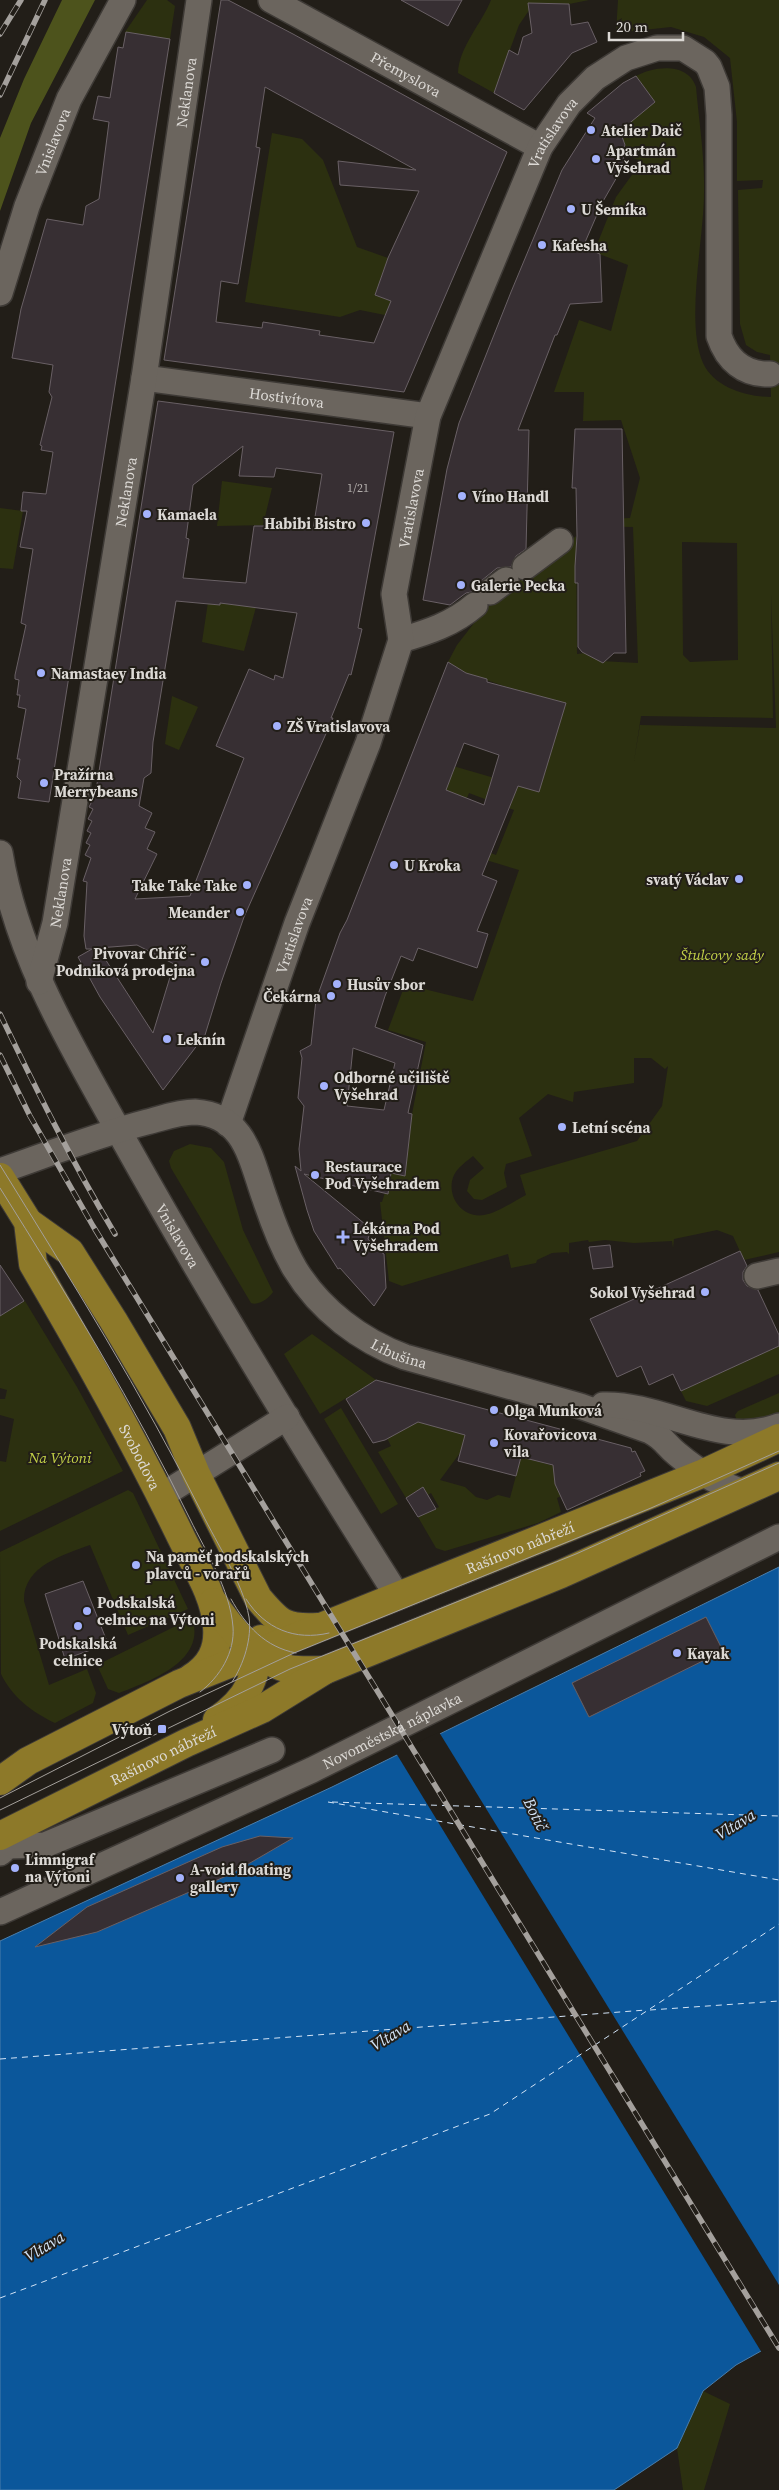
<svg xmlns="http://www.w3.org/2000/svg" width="779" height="2490" font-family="'Source Serif 4',serif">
<rect width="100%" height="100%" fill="#221e18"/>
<!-- green -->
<path fill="#2c3010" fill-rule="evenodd" d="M147,0H167L175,6L170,39L125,32Z
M491,0H589L569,4L534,3L519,25L494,93L458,73C459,47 482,23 491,0Z
M618,0H779V1252L744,1260L733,1236L717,1230L674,1239L673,1248L672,1241L634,1243L605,1240L589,1242L588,1240L569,1243V1254L567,1252L552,1253L537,1260L536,1263L511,1268L508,1254L402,1286L389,1281L380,1202H382L391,1173L405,1176L412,1114L426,1042L388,1030L406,982L428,990L473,1001L519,870L486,860L488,852L496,855L514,810L469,793L465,803L444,795L453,766L539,791L519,691L466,673L448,662L457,645L488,605L521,580H525L576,536L577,654L594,652L600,661L638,663L633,527L576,526L583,520L630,518L640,478L621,420L583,421L584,392H554L579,320L611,331L628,265L594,252L616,197L642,161L630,157L621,135L616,132L655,102L636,76C654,66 688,62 696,87C699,122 705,158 704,193C704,239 685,322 703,363C714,387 746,397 771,397L770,355L757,352L746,345L740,324L738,190L762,188L763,180L737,181V122L730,58L704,37L671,27L616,33ZM682,542L737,543L738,660L690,662L683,655ZM771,594L776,728L640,725L634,761L641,716L773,718ZM634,1058H651L665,1069L668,1066L662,1106L637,1141L520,1175L526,1195C514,1201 498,1213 484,1215C462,1219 445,1195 454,1175C458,1167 467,1161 473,1156L484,1168L470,1180L467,1191L474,1199L482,1200L507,1187L504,1173L506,1164L532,1156L519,1118L548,1094L573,1102L574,1092L634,1083Z
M272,133L302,139L323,160L357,247L388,258L375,295L391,301L385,315L360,310L340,317L245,302Z
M222,481L272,488L263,525L217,526Z
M0,508L23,511L13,569L0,568Z
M208,602L256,607L244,651L202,642Z
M172,696L198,707L179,750L165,744Z
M190,1144L211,1148L224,1162L243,1230L273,1292C269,1298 259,1306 251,1303L171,1168L169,1161L174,1151Z
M25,1301L77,1387L123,1471L0,1531V1461L6,1462L14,1419L0,1415V1399H5L7,1390L0,1388V1316Z
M312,1334L376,1380L320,1414L284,1354Z
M779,1346V1374L707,1406L686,1401L681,1391Z
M779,1393V1419L738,1424L735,1415L738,1411Z
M341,1408L398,1504L381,1514L324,1419Z
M411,1419L466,1433L460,1453L440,1480L465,1487L476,1497L487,1500L498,1495L510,1498L521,1457L554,1466V1480L563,1495L557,1498L561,1512L538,1523L445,1551L436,1548L418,1517L439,1507L431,1493L428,1495L423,1487L406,1498L378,1452L391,1446L387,1438Z
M128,1490L133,1493L188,1609L128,1635L90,1545C63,1555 23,1566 24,1601L49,1685L87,1669L96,1693L93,1703L55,1723C32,1712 12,1697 1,1674L0,1552Z
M192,1618C207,1661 150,1681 119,1693L108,1689L97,1665Z
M703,2391L730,2404L704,2490H683L677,2448Z"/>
<!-- forest -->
<path fill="#4d531c" d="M62,0H95L31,123L0,211V138L24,79Z"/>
<!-- water -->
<path fill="#0b579b" stroke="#4a7eac" d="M779,1567V2341L736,2365L703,2391L677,2448L614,2490H0V1941L332,1787Z"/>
<!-- pier -->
<path fill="#221e18" d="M439,1732L779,2285V2344L762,2353L396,1753Z"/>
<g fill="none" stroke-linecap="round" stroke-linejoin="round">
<!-- ferry -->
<path stroke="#d3e4f7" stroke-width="1" stroke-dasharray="6 5" stroke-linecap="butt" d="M328,1802L779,1880
M332,1802L779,1816
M650,2010L779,2001
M0,2059L646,2010
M0,2298L490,2114L779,1924"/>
</g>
<!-- building -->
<path fill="#372f33" stroke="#696065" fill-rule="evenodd" d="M221,0H228L293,34L507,152L404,392L164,360ZM265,87L416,170L338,161L340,185L419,191L388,258L375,295L391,301L374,343L319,335L320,331L263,322L262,328L216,322L221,281L238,284L260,148L256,147Z
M401,0H462L448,26Z
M528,3L569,4L571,25L588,22L597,42L572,53L524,110L494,93L509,50L518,55L523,37L532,33Z
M126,32L170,39L49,802L18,798L21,781L17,777L20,759H17L26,709L18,707L20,695H17L19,680L15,679V675L26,625L21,623L33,549L20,547L27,511H21L23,492L46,494L53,452L41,450L42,446L40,445L52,397L49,392L53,365L12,358L21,309L47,219L83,225L86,206L99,199L109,122L93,119L98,96L110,98L118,47L123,48Z
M636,76L655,102L620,131L625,145L622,152L625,163L602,203L583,247L600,254L602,302L570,304L557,335H555L518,430H529L526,549L516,556L511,567L497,568L481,581L476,591L466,593L450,605L423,600L447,469L459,423L511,292L562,170L595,118L587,113L623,83Z
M158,401L394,432L358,628L362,629L351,675L349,674L331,718H333L244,917L221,983L205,1035L163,1090L100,997L78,957L92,949H86L84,936L87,882L83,881L91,858L85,855L90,845L86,843L91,833L87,831L92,821L88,819L93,809L89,807L94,797L90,796L97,784ZM243,446L239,476L274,477L276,468L322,474L313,529L291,526H254L246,583L183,578L189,539L186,538L193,485ZM176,601L220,605V603L297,613L283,678L275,675L274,680L249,669L221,734L216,746L244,758L190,896L135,899L157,854L147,849L155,832L145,828L152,813L139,806L144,778L151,773L153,742ZM137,945L174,964L153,1033L98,948Z
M575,429H622L626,653H614L603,663L582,652L578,647V583H575V566L577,536L576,488H572Z
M448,662L466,673L487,679V682L566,703L539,792L518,786L482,875L497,881L477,931L488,934L477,968L418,948L413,961L401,956L385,996L375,1027L423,1045L408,1113L412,1114L405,1176L391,1173L388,1194L304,1174L371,1229L368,1239L376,1249L384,1254L386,1288L374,1306L340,1268L338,1269L314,1231L307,1210L295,1166L301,1171L299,1149L304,1106L298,1098L302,1058L300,1051L311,1045L316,1000L340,933L347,920ZM464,743L499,755L484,805L446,790ZM353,1048L395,1063L384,1110L347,1106Z
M610,1245L613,1267L593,1269L589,1247Z
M740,1251L747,1266L743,1272V1280L747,1286L758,1290L779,1335V1346L681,1391L673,1374L649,1385L641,1366L617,1377L590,1319Z
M0,1265L24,1301L0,1316Z
M376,1380L631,1448L632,1452L635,1451L645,1471L640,1473L641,1476L567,1510L555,1484L553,1465L521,1457L516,1476L458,1461L465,1435L418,1422L385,1440L373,1443L346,1399Z
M423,1487L436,1509L418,1517L406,1498Z
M83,1581L108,1644L65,1659L45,1594Z
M706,1617L723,1651L589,1717L572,1683Z
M260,1836L293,1838L231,1874L97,1932L35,1947L87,1907L222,1847Z"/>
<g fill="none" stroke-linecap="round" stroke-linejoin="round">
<!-- minor casing -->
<g stroke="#3e3a36" stroke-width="28">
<g id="minor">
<path id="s1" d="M271,0L540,147"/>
<path id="s2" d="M0,293L27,206L69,99L123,0"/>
<path id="s3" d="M144,378L428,416"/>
<path d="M525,567L560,541"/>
<path d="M490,592L506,580"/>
<path d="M401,640C428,632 453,624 475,605"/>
<path id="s4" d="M0,853C17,958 75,1052 126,1144C212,1298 304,1448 398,1597"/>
<path id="s5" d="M39,982L55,923L144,378L199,0"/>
<path id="s6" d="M228,1124L297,923L368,743L401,640L394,594L428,416L540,147L569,104L595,78L626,58L657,48H683L705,62L709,67L717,87L719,115V336C727,360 744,375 770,374"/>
<path id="s7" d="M0,1171C49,1154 97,1135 147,1122C163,1118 178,1112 195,1112C246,1115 251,1161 265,1199C273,1223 282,1247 295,1269C320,1310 361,1341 405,1357L580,1406L650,1431C664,1438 666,1445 677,1454C696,1470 720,1485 744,1492"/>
<path d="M757,1276L779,1271"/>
<path d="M603,1405C664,1403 719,1449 779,1426"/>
<path d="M161,1496L287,1417"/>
<path d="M0,1853L8,1846L45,1845L272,1750"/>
<path id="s8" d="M0,1912L312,1770L779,1537"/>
</g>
</g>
<!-- major casing -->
<g stroke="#3e3a36" stroke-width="30">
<g id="major">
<path id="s9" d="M0,1177L28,1222L33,1264C85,1353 136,1444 181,1537C195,1566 215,1595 217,1627C219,1650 210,1666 191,1678"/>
<path d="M28,1222L70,1252L113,1320L177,1428L196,1474L258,1598C279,1623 285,1629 318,1627"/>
<path d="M213,1602C230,1628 258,1662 289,1669C300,1671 313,1670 325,1670"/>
<path d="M217,1720C251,1697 255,1677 261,1639"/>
<path id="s10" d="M0,1781L28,1761L179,1684L704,1473L779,1438"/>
<path id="s11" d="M0,1836L186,1743L262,1709L325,1670L561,1574L779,1476"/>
</g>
</g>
<!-- minor -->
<use href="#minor" stroke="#6b655e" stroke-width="25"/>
<!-- major -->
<use href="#major" stroke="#8d7929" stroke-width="28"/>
<!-- tram -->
<path stroke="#a4a09c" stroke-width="1" d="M0,1165C71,1280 142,1393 202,1513C217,1544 243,1583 249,1617C252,1638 244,1664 232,1682
M0,1188C68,1296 134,1404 190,1519C206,1552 230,1589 233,1627C235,1652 220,1677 200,1692
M231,1599C246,1626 265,1647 296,1653
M246,1599C265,1629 295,1641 329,1633
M0,1798L170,1711L294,1653L651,1508L779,1451
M0,1810L290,1669L576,1554L779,1463"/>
<!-- rail casing -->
<g stroke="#a4a09c" stroke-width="5.5">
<path id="rail" d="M0,34L21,0
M0,95L45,0
M0,1014C36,1089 72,1162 115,1234
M0,1055L30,1116L93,1226L779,2348"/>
</g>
<!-- rail -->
<use href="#rail" stroke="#221e18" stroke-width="4" stroke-dasharray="11" stroke-linecap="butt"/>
</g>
<!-- markers -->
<g fill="#a4b2fc" stroke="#221e18" stroke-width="2">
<circle cx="591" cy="130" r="5"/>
<circle cx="596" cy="159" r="5"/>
<circle cx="571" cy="209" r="5"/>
<circle cx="542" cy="245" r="5"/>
<circle cx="462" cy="496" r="5"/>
<circle cx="147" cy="514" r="5"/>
<circle cx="366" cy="523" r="5"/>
<circle cx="461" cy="585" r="5"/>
<circle cx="41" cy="673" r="5"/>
<circle cx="277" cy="726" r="5"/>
<circle cx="44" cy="783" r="5"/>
<circle cx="394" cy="865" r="5"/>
<circle cx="739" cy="879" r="5"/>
<circle cx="247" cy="885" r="5"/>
<circle cx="240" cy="912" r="5"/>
<circle cx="205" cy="962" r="5"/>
<circle cx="337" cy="984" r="5"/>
<circle cx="331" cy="996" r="5"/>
<circle cx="167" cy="1039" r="5"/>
<circle cx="324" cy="1086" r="5"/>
<circle cx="562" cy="1127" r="5"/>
<circle cx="315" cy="1175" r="5"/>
<path d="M340.5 1229.5h5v5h5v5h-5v5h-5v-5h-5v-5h5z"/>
<circle cx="705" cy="1292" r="5"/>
<circle cx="494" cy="1410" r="5"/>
<circle cx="494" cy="1443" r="5"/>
<circle cx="136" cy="1565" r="5"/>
<circle cx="87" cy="1611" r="5"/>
<circle cx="78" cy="1626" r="5"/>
<circle cx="677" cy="1653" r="5"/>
<rect x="157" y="1724" width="10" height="10" rx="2.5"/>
<circle cx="15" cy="1868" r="5"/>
<circle cx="180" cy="1878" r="5"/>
</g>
<g text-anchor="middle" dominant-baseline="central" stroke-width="4" stroke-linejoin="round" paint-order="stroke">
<!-- number labels -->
<g font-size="12" fill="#b3aeac">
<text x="358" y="488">1/21</text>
</g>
<!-- street labels -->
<g font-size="15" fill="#dcd9d5" stroke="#221e18">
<text stroke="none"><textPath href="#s1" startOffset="154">Přemyslova</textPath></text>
<text stroke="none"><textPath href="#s5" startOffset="902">Neklanova</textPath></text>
<text stroke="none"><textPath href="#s6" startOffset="1052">Vratislavova</textPath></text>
<text stroke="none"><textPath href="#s2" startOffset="160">Vnislavova</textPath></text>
<text stroke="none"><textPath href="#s3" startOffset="144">Hostivítova</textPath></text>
<text stroke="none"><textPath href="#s5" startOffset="498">Neklanova</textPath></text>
<text stroke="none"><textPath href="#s6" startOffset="648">Vratislavova</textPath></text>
<text stroke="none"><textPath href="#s5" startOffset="92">Neklanova</textPath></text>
<text stroke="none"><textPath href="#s6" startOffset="200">Vratislavova</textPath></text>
<text stroke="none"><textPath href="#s4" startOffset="424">Vnislavova</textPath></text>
<text stroke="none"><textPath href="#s7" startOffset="538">Libušina</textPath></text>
<text stroke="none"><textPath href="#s9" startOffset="316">Svobodova</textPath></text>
<text stroke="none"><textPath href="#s10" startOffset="571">Rašínovo nábřeží</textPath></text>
<text stroke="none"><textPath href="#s8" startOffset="432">Novoměstská náplavka</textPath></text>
<text stroke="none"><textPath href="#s11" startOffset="182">Rašínovo nábřeží</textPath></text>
</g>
<!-- poi labels -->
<g font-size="15" font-weight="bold" fill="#dcd9d5" stroke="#221e18" text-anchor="start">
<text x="601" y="130">Atelier Daič</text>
<text x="606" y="150">Apartmán<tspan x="606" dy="17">Vyšehrad</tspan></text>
<text x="581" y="209">U Šemíka</text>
<text x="552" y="245">Kafesha</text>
<text x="472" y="496">Víno Handl</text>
<text x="157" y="514">Kamaela</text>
<text x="356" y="523" text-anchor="end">Habibi Bistro</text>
<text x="471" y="585">Galerie Pecka</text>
<text x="51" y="673">Namastaey India</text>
<text x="287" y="726">ZŠ Vratislavova</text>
<text x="54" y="774">Pražírna<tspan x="54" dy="17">Merrybeans</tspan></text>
<text x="404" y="865">U Kroka</text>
<text x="729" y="879" text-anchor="end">svatý Václav</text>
<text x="237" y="885" text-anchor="end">Take Take Take</text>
<text x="230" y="912" text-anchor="end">Meander</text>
<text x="195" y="953" text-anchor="end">Pivovar Chříč -<tspan x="195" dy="17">Podniková prodejna</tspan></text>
<text x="347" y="984">Husův sbor</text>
<text x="321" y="996" text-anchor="end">Čekárna</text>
<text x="177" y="1039">Leknín</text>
<text x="334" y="1077">Odborné učiliště<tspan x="334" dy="17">Vyšehrad</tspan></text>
<text x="572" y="1127">Letní scéna</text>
<text x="325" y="1166">Restaurace<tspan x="325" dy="17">Pod Vyšehradem</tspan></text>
<text x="353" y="1228">Lékárna Pod<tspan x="353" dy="17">Vyšehradem</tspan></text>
<text x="695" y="1292" text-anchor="end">Sokol Vyšehrad</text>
<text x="504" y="1410">Olga Munková</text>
<text x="504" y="1434">Kovařovicova<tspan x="504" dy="17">vila</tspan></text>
<text x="146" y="1556">Na paměť podskalských<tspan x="146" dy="17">plavců - vorařů</tspan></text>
<text x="97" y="1602">Podskalská<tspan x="97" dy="17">celnice na Výtoni</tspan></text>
<text x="78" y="1643" text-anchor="middle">Podskalská<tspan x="78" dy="17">celnice</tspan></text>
<text x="687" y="1653">Kayak</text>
<text x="152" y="1729" text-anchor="end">Výtoň</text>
<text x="25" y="1859">Limnigraf<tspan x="25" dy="17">na Výtoni</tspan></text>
<text x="190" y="1869">A-void floating<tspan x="190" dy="17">gallery</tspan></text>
</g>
<!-- park labels -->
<g font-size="15" font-style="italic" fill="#c2d047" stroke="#221e18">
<text x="722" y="954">Štulcovy sady</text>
<text x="60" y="1457">Na Výtoni</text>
</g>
<!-- water labels -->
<g font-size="16" font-style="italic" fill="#d3e4f7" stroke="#221e18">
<text transform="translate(536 1814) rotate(64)">Botič</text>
<text transform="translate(735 1824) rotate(-31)">Vltava</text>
<text transform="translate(390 2035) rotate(-31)">Vltava</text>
<text transform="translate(44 2246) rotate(-31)">Vltava</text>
</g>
</g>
<!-- scale -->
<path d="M609 32v8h74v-8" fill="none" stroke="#dcd9d5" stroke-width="2.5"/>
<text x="616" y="32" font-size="15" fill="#dcd9d5" stroke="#221e18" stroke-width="4" paint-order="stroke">20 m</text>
</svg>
